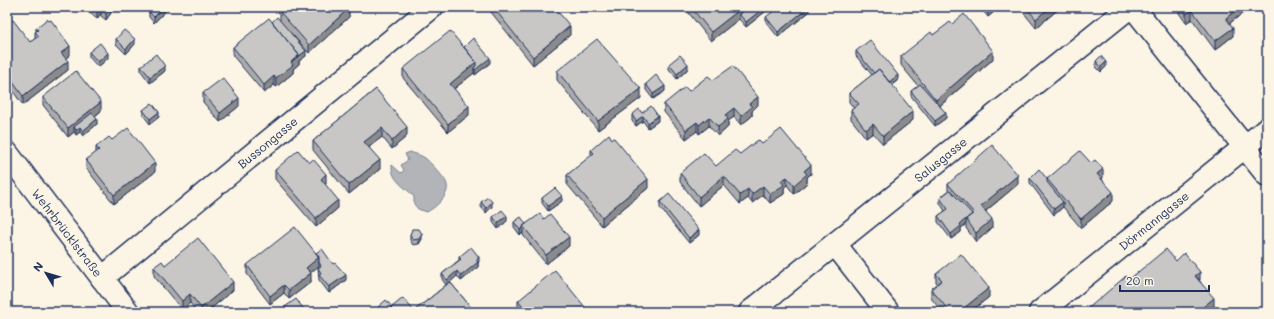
<svg xmlns="http://www.w3.org/2000/svg" width="1274" height="319" font-family="Mali,sans-serif">
<rect width="100%" height="100%" fill="#fcf5e5"/>
<filter id="ink" filterUnits="userSpaceOnUse"><feTurbulence type="fractalNoise" baseFrequency=".025" numOctaves="2"/><feDisplacementMap in="SourceGraphic" scale="8" xChannelSelector="R" yChannelSelector="G"/><feConvolveMatrix kernelMatrix="1 2 1 2 8 2 1 2 1" color-interpolation-filters="sRGB"/></filter>
<g filter="url(#ink)">
<!-- water -->
<path fill="#b2b4b8" stroke="#767f94" d="M410,152C415,154 421,155 425,158C429,161 444,177 446,182C452,194 436,207 427,212L418,209L414,204V197C405,186 391,181 392,165L401,173L404,170L401,165L408,160L405,154Z"/>
<g fill="none" stroke-linecap="round" stroke-linejoin="round">
<!-- minor casing -->
<g stroke="#1b2f5e" stroke-width="25">
<g id="minor">
<path d="M1133,7L1267,175"/>
<path id="s1" d="M7,153L128,312"/>
<path d="M835,244L888,312"/>
<path id="s2" d="M102,278L432,7"/>
<path id="s3" d="M750,312L1130,7"/>
<path id="s4" d="M1040,312L1267,129"/>
</g>
</g>
<!-- minor -->
<use href="#minor" stroke="#fcf5e5" stroke-width="22"/>
</g>
<!-- wall -->
<path fill="#acabaa" stroke="#1b2f5e" d="M78,7H111V13L106,20L101,16V13L97,19L85,9L78,11Z
M168,7V8L154,23L149,17V12Z
M282,7H348L349,17L309,53L291,33L306,56L299,61V64L293,69V73L276,87L274,85L264,93L233,56V47L272,22L280,20V12L283,9Z
M487,7H554L570,35L533,65Z
M688,7H771L746,27L739,19L711,41L688,12Z
M970,7H978L973,11Z
M980,7H996V10L988,17Z
M1019,7H1061L1036,28Z
M1179,7H1247V10L1230,23L1233,36L1215,50L1192,19L1186,23L1179,13Z
M809,12L778,37L766,22V17Z
M952,24L993,59L940,106L946,118L935,126L911,96V91L918,86L901,65V56L933,35Z
M7,25L30,42L35,39V32L36,31V28L70,55L65,58L68,70L23,105L9,86Z
M116,39L135,44L126,54L116,44Z
M856,51L898,80L892,85L913,120L883,144L873,133L866,138L851,119V110L854,108L849,102V93L872,75L856,56Z
M89,52L108,58L98,67L89,57Z
M1096,61L1106,67L1101,72L1096,67Z
M490,63L475,75L474,73L454,89L469,115L448,132L403,78V69Z
M669,64L688,69L677,79L669,69Z
M141,66L165,71L150,83L141,71Z
M557,71L641,98L598,130L557,80Z
M713,80L758,105L752,111V116L741,125L734,117L728,121V127L718,136L709,126L699,134L697,131L686,139L664,112V104Z
M646,84L665,91L653,99L646,90Z
M376,89L407,136L392,149L382,137L369,147L380,169L349,194L313,150V141Z
M203,93L239,106L220,122L203,102Z
M43,97L101,111L95,116L97,124L83,136L80,132L76,135L74,132L68,137L43,105Z
M143,110L159,117L150,124L143,115Z
M642,113L658,121L648,128L643,121L636,126L632,121V115Z
M112,140L155,172L114,204L86,168V160L96,153V147Z
M762,144L811,174L807,177V183L794,194L787,185L784,188V194L770,203L763,195L752,203L748,198L740,204L724,185L699,206L680,182V173L716,166Z
M591,150L648,188L602,226L567,184V175L591,156Z
M275,170L326,183L325,184L338,208L316,227L275,179Z
M1030,178L1047,179L1103,178L1102,179L1113,201L1081,228L1063,207L1054,215L1030,183Z
M948,184H1018L986,211L992,228L976,242L966,228V224L961,228V232L951,239L938,222V216L945,211L940,203V198L948,191Z
M542,198L562,201L548,211L542,203Z
M481,202L492,207L486,213L481,207Z
M660,202L699,235L689,243L660,208Z
M493,217L507,221L498,229L493,222Z
M544,219L569,246L546,264L523,235V233L520,235L514,227V222L526,224Z
M410,235L422,239L419,244L413,245L410,240Z
M316,253L333,264L346,280L329,293L319,280L318,268H319L318,266L310,273L311,282L289,299L284,293L270,304L247,274V265Z
M459,257L479,262L478,263V267L461,281L457,276L450,282L475,312H378V307L414,311L446,285L442,279V274L459,260Z
M1176,261L1200,281L1214,307L1207,312H1084L1132,283V277Z
M165,265L233,290L207,312H197L190,303L182,310L154,276V267Z
M936,274L989,297L970,312H942L931,298V289L938,284L936,282Z
M518,301L589,312H520L518,310Z"/>
<!-- shaded-wall -->
<path fill="#8c8b8b" stroke="#1b2f5e" d="M78,7H85V9L78,11Z
M99,7H106L101,10V13L97,19V10Z
M164,7H168V8L154,23V17Z
M743,7H748L739,14V19L711,41V32Z
M765,7H771L746,27V22Z
M809,7V12L778,37V32Z
M973,7H978L973,11Z
M993,7H996V10L988,17V12Z
M1050,7H1061L1036,28V19Z
M1240,7H1247V10L1226,26V18Z
M111,8V13L106,20V14Z
M349,8V17L309,53V45Z
M1192,10V19L1186,23V14Z
M570,26V35L533,65V57Z
M1233,28V36L1215,50V41Z
M135,39V44L126,54V49Z
M70,46V55L61,62V53Z
M306,51V56L299,61V64L293,69V73L276,87V78L291,62Z
M993,51V59L936,109V100Z
M108,53V58L98,67V62Z
M490,58V63L475,75V70L474,68V73L450,92V84L476,62Z
M68,61V70L23,105V96Z
M1106,62V67L1101,72V67Z
M688,64V69L677,79V74Z
M165,66V71L150,83V77Z
M898,75V80L887,88V83Z
M274,76V85L264,93V85Z
M9,77V86L7,87V79Z
M665,86V91L653,99V94Z
M641,89V98L598,130V121Z
M758,97V105L752,111V116L741,125V116L749,104Z
M239,98V106L220,122V113Z
M101,102V111L80,127V132L76,135V130L74,127V132L68,137V128Z
M469,106V115L448,132V124Z
M734,108V117L728,121V127L718,136V127L725,115Z
M913,111V120L883,144V136Z
M159,112V117L150,124V119Z
M946,113V118L935,126V121Z
M643,116V121L636,126V121Z
M658,116V121L648,128V123Z
M709,117V126L699,134V125Z
M97,119V124L83,136V131Z
M697,122V131L686,139V130Z
M873,124V133L866,138V130Z
M407,127V136L392,149V141Z
M382,128V137L364,151V142Z
M380,160V169L349,194V185Z
M155,163V172L114,204V195Z
M811,165V174L807,177V183L794,194V185L804,171Z
M1103,169V178L1097,182V174Z
M326,174V183L321,188V179Z
M1018,175V184L981,215V206Z
M724,176V185L699,206V197Z
M787,177V185L784,188V194L770,203V194L781,181Z
M648,179V188L602,226V217Z
M763,186V195L752,203V194Z
M748,189V198L740,204V195Z
M1113,192V201L1081,228V219Z
M562,196V201L548,211V206Z
M338,200V208L316,227V218Z
M492,202V207L486,213V208Z
M1063,202V207L1054,215V209Z
M972,214V219H966V224L961,228V232L951,239V234L960,224Z
M507,216V221L498,229V223Z
M992,219V228L976,242V233Z
M523,228V233L520,235V230Z
M699,230V235L689,243V238Z
M422,234V239L419,244V239Z
M569,237V246L546,264V255Z
M319,257V266L306,276V268Z
M479,257V262L478,263V267L461,281V276L476,260Z
M457,271V276L447,285V280Z
M1200,272V280L1195,276Z
M311,273V282L289,299V290Z
M346,275V280L329,293V287Z
M233,282V290L207,312H201V308Z
M284,285V293L270,304V296Z
M989,288V297L970,312H959Z
M190,294V303L182,310V301Z
M1214,298V307L1207,312H1197Z"/>
<!-- building -->
<path fill="#c8c7c6" stroke="#1b2f5e" d="M93,7H99L97,10Z
M104,7H111V8L106,14L101,10Z
M153,7H164L154,17L149,12Z
M285,7H348L349,8L309,45L280,12Z
M493,7H554L570,26L533,57Z
M691,7H743L711,32Z
M748,7H765L746,22L739,14Z
M779,7H809L778,32L766,17Z
M984,7H993L988,12Z
M1026,7H1050L1036,19Z
M1181,7H1240L1226,18L1233,28L1215,41L1192,10L1186,14Z
M964,14L993,51L936,100L901,56L931,32L933,35L950,22L952,24Z
M277,17L306,51L299,56V55L272,22Z
M269,18L299,55L291,62L293,65L276,78L274,76L264,85L233,47Z
M47,19L49,21L51,20L70,46L61,53L68,61L23,96L9,77L7,79V25L13,20L30,42L39,36L35,32L38,30L36,28Z
M124,30L135,39L126,49L116,39Z
M450,31L476,62L450,84L469,106L448,124L403,69Z
M473,38L490,58L475,70L474,68L476,66V62L464,47Z
M597,39L641,89L598,121L557,71Z
M870,40L898,75L889,82L879,69L874,73L856,51Z
M100,43L108,53L98,62L89,52Z
M156,54L165,66L150,77L141,66Z
M680,55L688,64L677,74L669,64Z
M1101,56L1106,62L1101,67L1096,61Z
M733,66L758,97L749,104L752,107L741,116L734,108L725,115L728,119L718,127L709,117L699,125L697,122L686,130L664,104L685,87L689,91L708,76L713,80Z
M879,69L913,111L883,136L873,124L866,130L851,110L859,104L849,93Z
M76,71L101,102L68,128L43,97Z
M656,75L665,86L653,94L646,84Z
M223,78L239,98L220,113L203,93Z
M920,84L946,113L935,121L911,91Z
M376,89L407,127L392,141L382,128L364,142L380,160L349,185L313,141Z
M152,103L159,112L150,119L143,110Z
M651,106L658,116L648,123L643,116L636,121L632,115L639,109L642,113Z
M92,113L97,119L83,131L80,127L76,130L74,127Z
M128,128L155,163L114,195L86,160L99,150L96,147L109,137L112,140Z
M781,129L811,165L804,171L807,174L794,185L787,177L781,181L784,185L770,194L763,186L752,194L748,189L740,195L724,176L699,197L680,173L704,153L716,166L735,150L740,154L758,140L762,144Z
M609,134L612,139L614,138L648,179L602,217L567,175L594,153L591,150Z
M992,145L1018,175L981,206L992,219L976,233L966,219L974,213L948,184Z
M298,150L309,163L313,159L326,174L321,179L338,200L316,218L275,170Z
M1080,151L1091,163L1095,160L1103,169L1097,174L1113,192L1081,219L1047,179Z
M1039,169L1047,179V182L1063,202L1054,209L1030,178Z
M555,188L562,196L548,206L542,198Z
M950,190L972,214L960,224L961,226L951,234L938,216L948,209L940,198Z
M669,194L699,230L689,238L660,202Z
M488,197L492,202L486,208L481,202Z
M502,210L507,216L498,223L493,217Z
M540,214L544,219L550,214L569,237L546,255L523,226Z
M521,217L526,224L520,230L514,222Z
M295,227L319,257L306,268L311,273L289,290L284,285L270,296L247,265Z
M412,229H419L422,234L419,239L413,240L410,235Z
M198,238L233,282L201,308L190,294L182,301L154,267L162,261L165,265Z
M471,247L479,257L476,260L478,262L461,276L457,271L447,280L442,274L461,259L459,257Z
M322,249L333,264L335,263L346,275L329,287L319,275L321,273L318,268L321,266L319,262V257L316,253Z
M1166,249L1176,261L1184,253L1200,272L1195,276L1214,298L1197,312H1170L1162,311L1160,312H1084L1126,276L1132,283L1134,280L1132,277Z
M961,254L989,288L959,312H950L931,289L942,280L936,274Z
M555,270L589,312H527L518,301Z
M450,282L475,312H386L403,298L414,311Z
M296,299L306,312H278Z
M386,300L392,307L386,312H382L378,307Z"/>
</g>
<g text-anchor="middle" dominant-baseline="central" stroke-width="3.5" stroke-linejoin="round" paint-order="stroke">
<!-- street labels -->
<g font-size="12" fill="#1b2f5e" stroke="#fcf5e5">
<text stroke="none"><textPath href="#s2" startOffset="214">Bussongasse</textPath></text>
<text stroke="none"><textPath href="#s3" startOffset="244">Salusgasse</textPath></text>
<text stroke="none"><textPath href="#s4" startOffset="146">Dörmanngasse</textPath></text>
<text stroke="none"><textPath href="#s1" startOffset="100">Wehrbrücklstraße</textPath></text>
</g>
</g>
<!-- margin -->
<rect width="1274" height="319" fill="none" stroke="#fcf5e5" stroke-width="24"/>
<rect x="12" y="12" width="1250" height="295" fill="none" stroke="#1b2f5e" stroke-width="1.5" filter="url(#ink)"/>
<!-- north arrow -->
<g transform="translate(46 273) rotate(308)" stroke="#fcf5e5" stroke-width="3" paint-order="stroke">
<path d="M0-3L7 15L0 10L-7 15Z" fill="#1b2f5e"/>
<text y="-6" font-size="11" font-weight="bold" text-anchor="middle" fill="#1b2f5e">N</text>
</g>
<!-- scale -->
<path d="M1120 285v6h89v-6" fill="none" stroke="#1b2f5e" stroke-width="2"/>
<text x="1126" y="285" font-size="12" fill="#1b2f5e" stroke="#fcf5e5" stroke-width="3" paint-order="stroke">20 m</text>
</svg>
